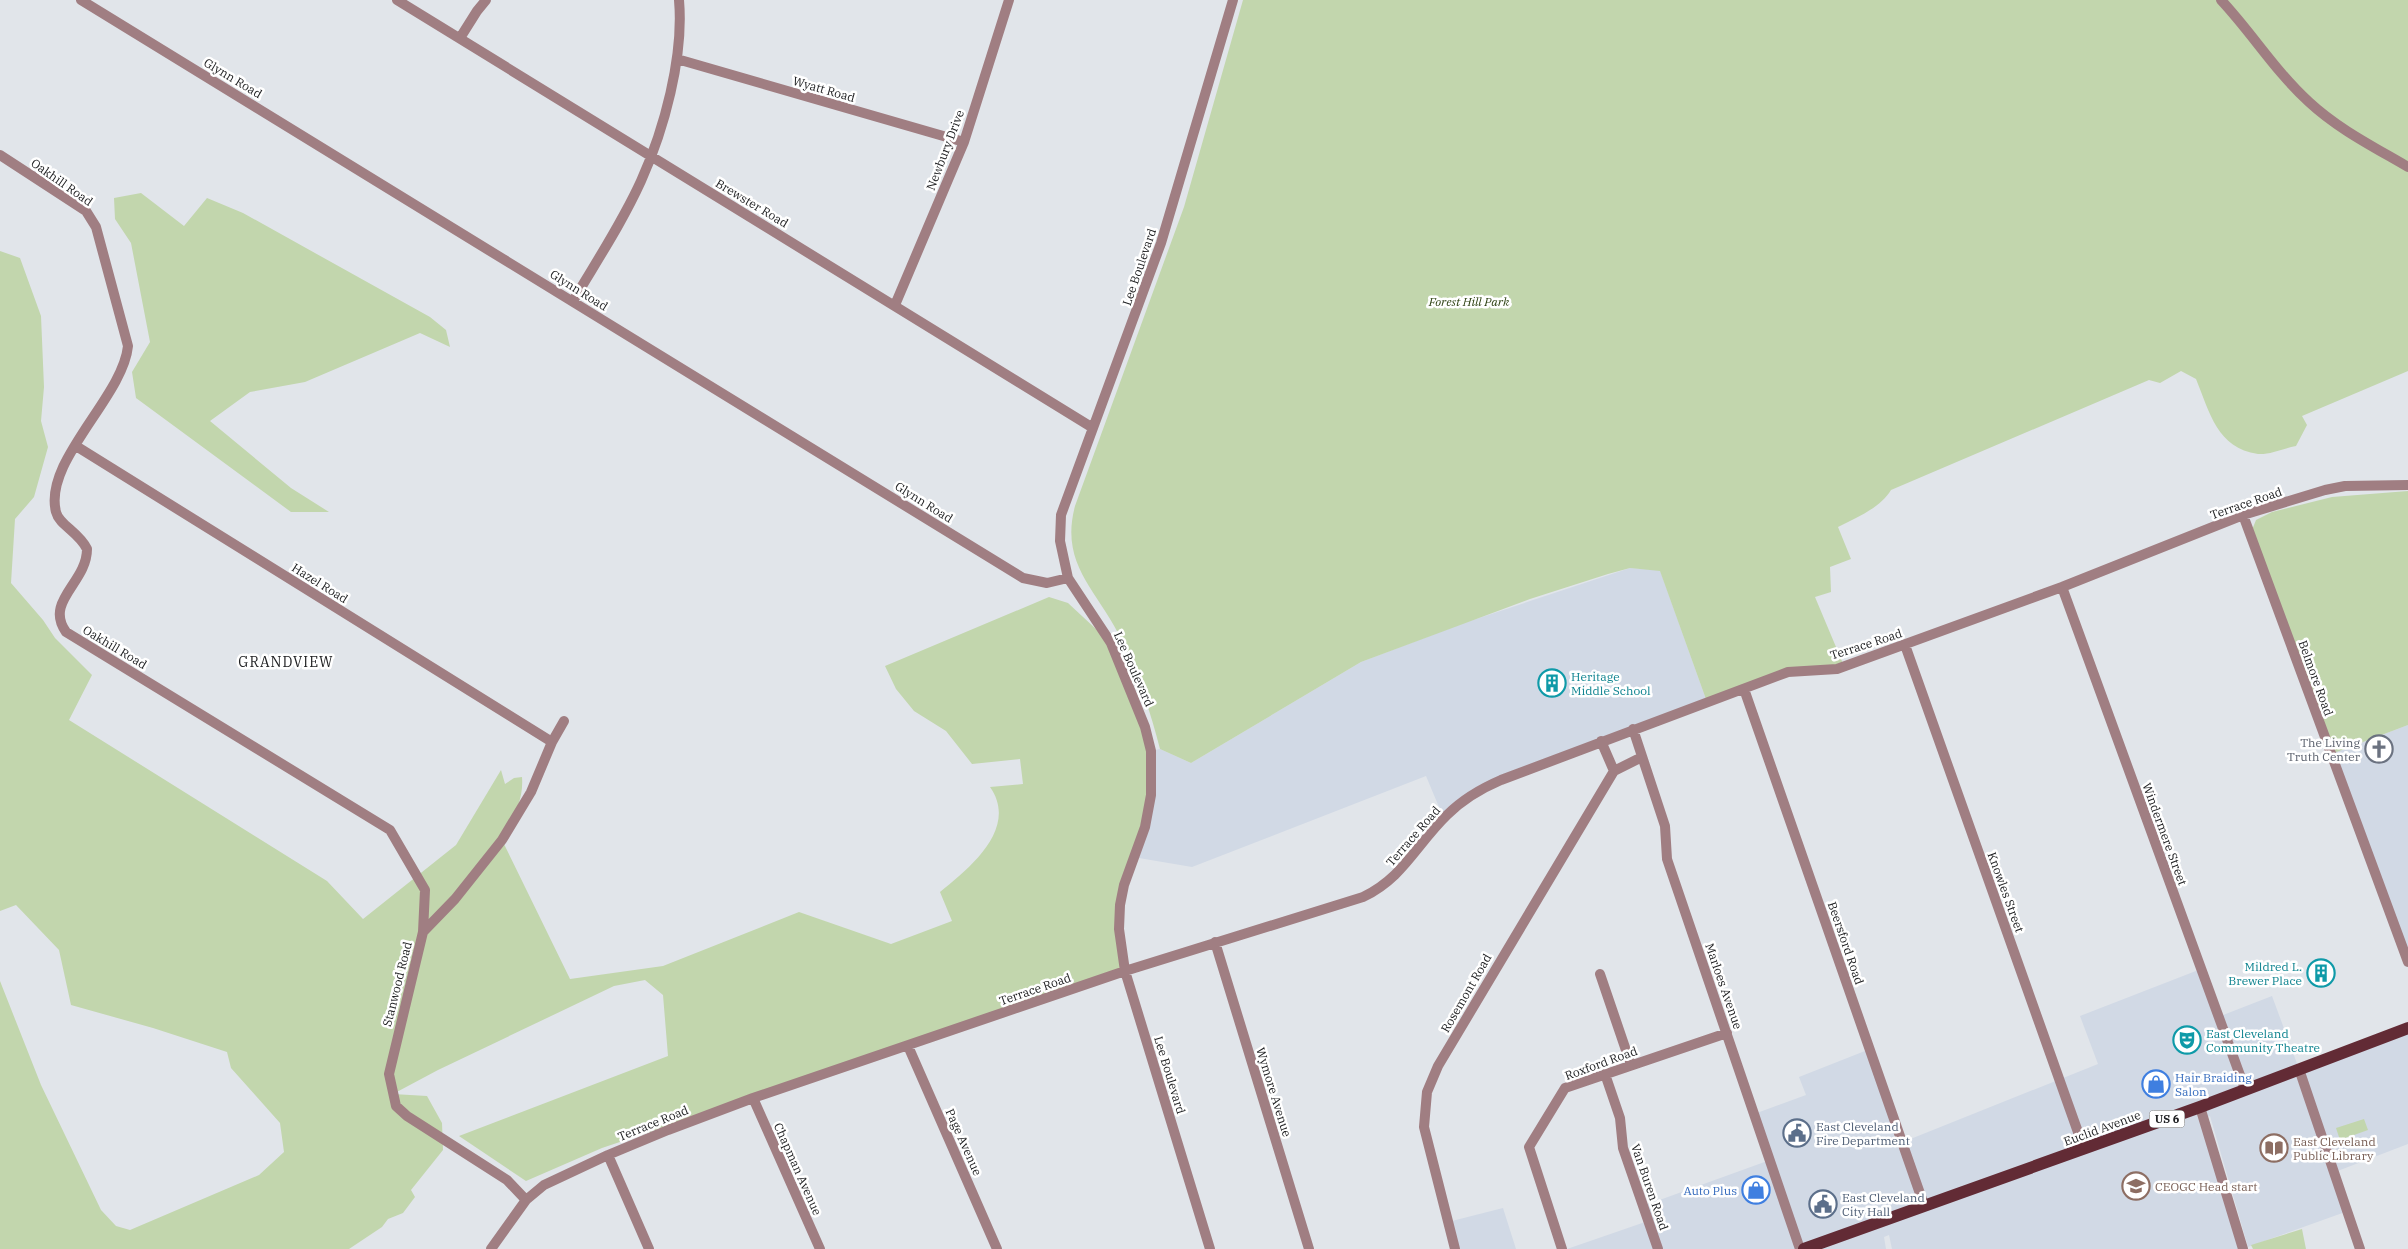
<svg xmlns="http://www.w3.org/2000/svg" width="2408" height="1249" font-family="'IBM Plex Serif',serif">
<rect width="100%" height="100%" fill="#e1e5ea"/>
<!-- built -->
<path fill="#d1d9e5" d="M1630,568L1660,570L1707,702L1484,787L1444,819L1426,776L1192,867L1133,857L1151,751L1160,749L1191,763L1361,662L1461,624Z
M2408,725V962L2334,753Z
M2201,969L2218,1017L2272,996L2299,1069L2408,1028V1144L2335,1172L2348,1211L2248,1247L2210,1116L2203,1119L2243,1249H1892L1889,1235L1884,1237L1886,1249H1567L1648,1221L1643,1206L1770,1160L1754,1114L1806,1095L1799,1077L1870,1049L1903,1142L2098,1064L2080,1016Z
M1503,1208L1516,1249H1455L1448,1222Z"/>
<!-- green -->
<path fill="#c2d6ad" d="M1243,0H2408V371L2302,416L2307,425L2296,446C2285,448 2269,455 2258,454C2217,448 2210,413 2196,379L2181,371L2160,383L2149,380L1891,490C1880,508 1856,518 1838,527L1851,559L1830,567L1831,592L1815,597L1844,666L1788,672L1707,702L1660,571L1630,568L1608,574L1530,599L1361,662L1191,763L1160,749C1151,713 1138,675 1122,641C1099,591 1059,566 1075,506L1184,207Z
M141,193L184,226L207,198L243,213L430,317L446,330L450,347L420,333L305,382L250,392L210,421L291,488L329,512H291L136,398L132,372L150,342L131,243L115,219L114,198Z
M0,251L20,258L41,316L44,387L41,421L48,447L34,497L15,519L11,583L43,620L55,638L92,675L69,720L327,881L363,919L456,845L501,770L505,784L514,778L522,777C524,801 512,819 502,840L570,979L663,966L799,912L891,944L952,921L940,892C970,868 1019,828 990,787L1023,784L1020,759L972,764L946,731L914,711L896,689L885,666L1049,597L1068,603L1111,643L1145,727L1151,795L1120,905L1125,971L602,1148L526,1181L459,1136L668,1056L663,995L645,980L614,986L438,1070L393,1094L427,1096L442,1123L443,1150L411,1190L415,1197L403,1213L388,1219L382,1227L349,1249H0V981L41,1085L101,1210L116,1226L130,1230L259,1175L284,1152L280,1123L231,1068L227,1052L153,1028L71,1005L59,950L16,905L0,911Z
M2408,491V725L2334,753L2252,530L2256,520L2272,512L2332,497Z
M2364,1119L2368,1130L2340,1140L2336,1128Z
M2302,1229L2306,1249H2253L2251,1245Z"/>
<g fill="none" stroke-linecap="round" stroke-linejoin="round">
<!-- minor -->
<path stroke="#a07e82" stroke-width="10" d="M81,0L1023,578L1047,583L1068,578
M397,0L1093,428
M2221,0C2252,33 2275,71 2309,102C2338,129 2374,147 2408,167
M460,38L477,11L486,0
M677,59L964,142
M0,155L86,211L96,227L128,346C123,397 43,461 56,512C59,525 79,532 87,549C87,583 44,601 66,632L390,830L425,890L423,932
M573,301C596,262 622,223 641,181C664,130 684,57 679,0
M895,305L964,142L1009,0
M76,446L552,742
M2243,515L2408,962
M2062,587L2245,1089
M1905,645L2084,1149
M1744,689L1924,1205
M1633,729L1665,826L1667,859L1800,1249
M1601,741L1614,771
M1215,942L1309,1249
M1600,974L1631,1065
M908,1046L997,1249
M2299,1069L2360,1249
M1605,1074L1620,1118L1623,1148L1658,1249
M753,1098L820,1249
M2200,1107L2243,1249
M608,1155L649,1249
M526,1200L507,1180L407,1116L396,1106L389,1074L423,932L455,899L502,840L531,792L552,742L564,721
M491,1249L526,1200L544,1185L608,1155L668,1130L753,1098L1125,971L1363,897C1403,878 1416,845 1447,815C1462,800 1480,789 1501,780L1788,672L1837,669L2062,587L2243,515L2325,490L2345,486L2408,485
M1210,1249L1125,971L1119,929L1120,905L1124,885L1145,827L1151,795V751L1145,727L1111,643L1068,578L1060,541L1061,515L1161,243L1233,0
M1455,1249L1424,1127L1427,1092L1438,1066L1614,771L1642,757
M1562,1249L1529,1147L1565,1088L1727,1033"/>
<!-- major -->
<path stroke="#622b35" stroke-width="12" d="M1804,1249L2200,1107L2408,1028"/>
</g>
<!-- icons -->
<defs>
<g id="building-ring" transform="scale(1.4375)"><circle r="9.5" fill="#fff" stroke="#0f9aa8" stroke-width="1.5"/><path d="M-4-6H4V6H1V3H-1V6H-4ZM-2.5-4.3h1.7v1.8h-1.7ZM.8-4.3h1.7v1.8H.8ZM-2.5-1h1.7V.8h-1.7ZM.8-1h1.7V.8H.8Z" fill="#0f9aa8"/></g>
<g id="church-ring" transform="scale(1.4375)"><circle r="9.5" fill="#fff" stroke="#6b7280" stroke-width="1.5"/><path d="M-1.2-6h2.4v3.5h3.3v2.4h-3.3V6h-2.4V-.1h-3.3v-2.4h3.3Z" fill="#6b7280"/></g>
<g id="theatre-ring" transform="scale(1.4375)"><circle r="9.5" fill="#fff" stroke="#0f9aa8" stroke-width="1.5"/><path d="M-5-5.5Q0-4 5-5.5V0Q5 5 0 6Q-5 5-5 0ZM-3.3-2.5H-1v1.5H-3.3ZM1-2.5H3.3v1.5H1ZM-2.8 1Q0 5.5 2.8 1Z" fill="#0f9aa8"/></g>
<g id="shop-ring" transform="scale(1.4375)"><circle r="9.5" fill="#fff" stroke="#3f7fe0" stroke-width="1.5"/><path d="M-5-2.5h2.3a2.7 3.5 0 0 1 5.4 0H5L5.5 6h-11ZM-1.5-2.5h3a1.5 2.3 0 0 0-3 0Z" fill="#3f7fe0"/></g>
<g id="civic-ring" transform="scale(1.4375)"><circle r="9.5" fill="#fff" stroke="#5c6f8a" stroke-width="1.5"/><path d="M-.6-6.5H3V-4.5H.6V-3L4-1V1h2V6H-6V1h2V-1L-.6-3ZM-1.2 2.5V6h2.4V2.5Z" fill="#5c6f8a"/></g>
<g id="library-ring" transform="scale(1.4375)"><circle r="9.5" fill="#fff" stroke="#8d6e63" stroke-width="1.5"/><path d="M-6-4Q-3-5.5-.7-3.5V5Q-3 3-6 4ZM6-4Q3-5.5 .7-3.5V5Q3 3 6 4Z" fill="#8d6e63"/></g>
<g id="school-ring" transform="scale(1.4375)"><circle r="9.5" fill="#fff" stroke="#8d6e63" stroke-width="1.5"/><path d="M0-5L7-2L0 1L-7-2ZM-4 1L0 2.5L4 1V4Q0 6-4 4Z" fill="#8d6e63"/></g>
</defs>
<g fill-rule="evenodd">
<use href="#building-ring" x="1552" y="683"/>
<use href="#church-ring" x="2379" y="749"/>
<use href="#building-ring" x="2321" y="973"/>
<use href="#theatre-ring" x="2187" y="1040"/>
<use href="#shop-ring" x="2156" y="1084"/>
<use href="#civic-ring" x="1797" y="1133"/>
<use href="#library-ring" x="2274" y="1148"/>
<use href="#school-ring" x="2136" y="1186"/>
<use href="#shop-ring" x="1756" y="1190"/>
<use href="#civic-ring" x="1823" y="1204"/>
</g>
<g text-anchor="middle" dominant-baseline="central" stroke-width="5" stroke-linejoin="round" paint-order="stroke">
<!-- shield labels -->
<rect fill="#fff" stroke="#636465" stroke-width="1" x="2149.5" y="1110.5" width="35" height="17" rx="4"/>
<g font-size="11" font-weight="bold" fill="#202123">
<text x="2167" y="1119">US 6</text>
</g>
<!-- street labels -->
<g font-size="12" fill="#202123" stroke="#fff">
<text transform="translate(233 78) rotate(31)">Glynn Road</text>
<text transform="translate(824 89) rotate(16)">Wyatt Road</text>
<text transform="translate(945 150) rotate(-69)">Newbury Drive</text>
<text transform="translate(62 182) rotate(35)">Oakhill Road</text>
<text transform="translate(752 203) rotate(31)">Brewster Road</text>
<text transform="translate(1139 267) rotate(-71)">Lee Boulevard</text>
<text transform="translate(579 290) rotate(32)">Glynn Road</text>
<text transform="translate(924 502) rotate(32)">Glynn Road</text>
<text transform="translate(2246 503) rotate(-19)">Terrace Road</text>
<text transform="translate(320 583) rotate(32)">Hazel Road</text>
<text transform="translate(1866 644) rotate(-18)">Terrace Road</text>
<text transform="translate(115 647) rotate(31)">Oakhill Road</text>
<text transform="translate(1134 669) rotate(66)">Lee Boulevard</text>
<text transform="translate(2316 678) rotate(70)">Belmore Road</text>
<text transform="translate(2165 834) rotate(70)">Windermere Street</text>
<text transform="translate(1413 836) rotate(-49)">Terrace Road</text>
<text transform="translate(2006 892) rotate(70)">Knowles Street</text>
<text transform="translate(1846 943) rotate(71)">Beersford Road</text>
<text transform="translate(397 984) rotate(-76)">Stanwood Road</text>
<text transform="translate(1724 986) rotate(71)">Marloes Avenue</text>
<text transform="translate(1035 989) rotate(-19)">Terrace Road</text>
<text transform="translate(1466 993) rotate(-60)">Rosemont Road</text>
<text transform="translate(1601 1063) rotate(-20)">Roxford Road</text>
<text transform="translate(1170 1075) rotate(73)">Lee Boulevard</text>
<text transform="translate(1274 1092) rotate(73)">Wymore Avenue</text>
<text transform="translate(653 1123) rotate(-22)">Terrace Road</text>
<text transform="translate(2102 1128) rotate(-20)">Euclid Avenue</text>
<text transform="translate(964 1142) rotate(66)">Page Avenue</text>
<text transform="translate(798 1169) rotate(66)">Chapman Avenue</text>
<text transform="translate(1650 1187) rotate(71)">Van Buren Road</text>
</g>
<!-- park labels -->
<g font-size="12" font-style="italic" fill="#2e4213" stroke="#fff">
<text x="1469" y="301">Forest Hill Park</text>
</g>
<!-- culture labels -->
<g font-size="12" fill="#0d838f" stroke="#fff" text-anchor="start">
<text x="1571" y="676">Heritage<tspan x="1571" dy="14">Middle School</tspan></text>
<text x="2302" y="966" text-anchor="end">Mildred L.<tspan x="2302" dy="14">Brewer Place</tspan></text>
<text x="2206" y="1033">East Cleveland<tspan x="2206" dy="14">Community Theatre</tspan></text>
</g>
<!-- worship labels -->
<g font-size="12" fill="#5b616d" stroke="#fff" text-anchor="end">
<text x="2360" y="742">The Living<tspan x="2360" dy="14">Truth Center</tspan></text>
</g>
<!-- shop labels -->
<g font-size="12" fill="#366cbe" stroke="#fff" text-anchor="start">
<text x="2175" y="1077">Hair Braiding<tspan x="2175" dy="14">Salon</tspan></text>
<text x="1737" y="1190" text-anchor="end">Auto Plus</text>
</g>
<!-- service labels -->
<g font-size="12" fill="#4e5e75" stroke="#fff" text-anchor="start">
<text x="1816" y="1126">East Cleveland<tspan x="1816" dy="14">Fire Department</tspan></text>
<text x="1842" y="1197">East Cleveland<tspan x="1842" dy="14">City Hall</tspan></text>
</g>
<!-- education labels -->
<g font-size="12" fill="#785e54" stroke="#fff" text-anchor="start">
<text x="2293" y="1141">East Cleveland<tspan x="2293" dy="14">Public Library</tspan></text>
<text x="2155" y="1186">CEOGC Head start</text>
</g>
<!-- neighbourhood labels -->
<g font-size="14" letter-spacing="1" fill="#202123" stroke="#fff">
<text x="286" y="662">GRANDVIEW</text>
</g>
</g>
</svg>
